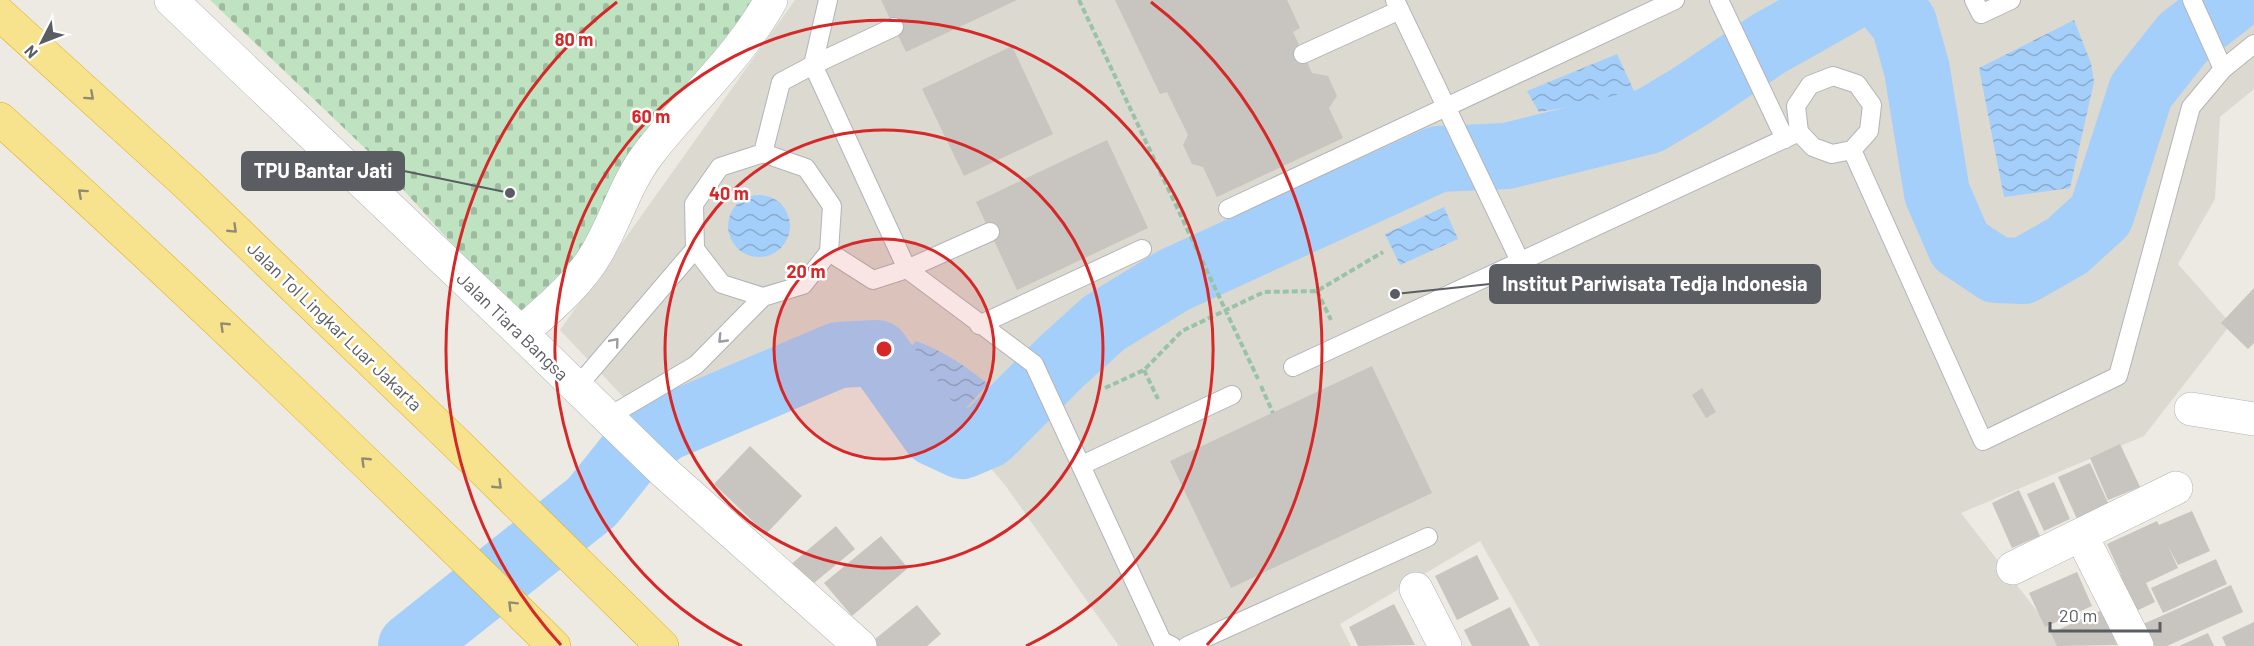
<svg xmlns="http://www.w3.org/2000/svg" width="2254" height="646" font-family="Barlow,sans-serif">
<defs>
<pattern id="cemetery-stones" width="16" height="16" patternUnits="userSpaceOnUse" patternTransform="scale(1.5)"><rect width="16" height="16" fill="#bfe3c1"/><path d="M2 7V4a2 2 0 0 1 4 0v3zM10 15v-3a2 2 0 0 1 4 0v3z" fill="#9ebba0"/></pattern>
<pattern id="water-waves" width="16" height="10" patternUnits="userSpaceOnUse" patternTransform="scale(1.5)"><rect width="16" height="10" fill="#a4cffa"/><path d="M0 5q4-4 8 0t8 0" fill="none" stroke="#89abce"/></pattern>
</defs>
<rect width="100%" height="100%" fill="#eceae2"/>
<!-- education -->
<path fill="#dcd9d0" d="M795,0H2254V89L2220,117L2215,199L2178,264L2231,324L2144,436L1961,513L2064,646H1540L1480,541L1340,624L1351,646H1119L1005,485L885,344L845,338L646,421L560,330Z"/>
<!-- cemetery -->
<path fill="url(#cemetery-stones)" d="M210,0H758L574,270L521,320L370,153Z"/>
<!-- water -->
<path fill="url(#water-waves)" d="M2074,20L2091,63L2094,82L2070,188L2004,197L1979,68Z
M1617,54L1635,93L1617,99L1539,112L1527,91Z
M728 226a31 31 0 1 1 62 0a31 31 0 1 1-62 0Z
M1444,207L1458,239L1400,265L1385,234Z
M916,341C944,351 965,366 988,384L959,416L903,355Z"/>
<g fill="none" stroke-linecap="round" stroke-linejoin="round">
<!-- river -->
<path stroke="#a4cffa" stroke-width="66" d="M1885,0L1904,23L1917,70L1937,193L1960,246L1996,270L2023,271L2067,246L2101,215L2141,91L2183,38L2232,0
M411,646L592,502L628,457L664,429L838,355L877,353L934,433L962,446L988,435L1062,361L1104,323L1174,280L1438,159L1507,156L1649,121L1691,96L1768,44L1846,0"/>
</g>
<!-- building -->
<path fill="#c8c4bf" d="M881,0H1017L906,52Z
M1115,0H1287L1300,28L1293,32L1312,73L1328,76L1337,96L1329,108L1343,138L1217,197L1203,167L1192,164L1183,145L1188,135L1167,92L1160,94Z
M1012,46L1053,134L964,176L922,89Z
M1107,140L1148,228L1017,290L976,202Z
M2254,288V343L2248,349L2221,323Z
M1372,366L1432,493L1231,588L1170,461Z
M1702,388L1716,412L1706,418L1692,395Z
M2120,444L2140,487L2108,500L2090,458Z
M750,446L802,496L766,534L714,484Z
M2090,463L2109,505L2077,519L2058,477Z
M2054,482L2070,519L2044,531L2027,494Z
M2019,490L2040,536L2012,548L1992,503Z
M2192,511L2210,551L2178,565L2168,546L2178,568L2146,583L2155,602L2130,614L2113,579L2121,575L2107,544L2157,521L2159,525Z
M836,526L855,549L808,588L789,566Z
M881,536L908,568L852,616L824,583Z
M1477,555L1499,599L1457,620L1435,576Z
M2216,559L2227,584L2163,613L2151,588Z
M2077,572L2092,606L2045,627L2029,593Z
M2231,585L2243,612L2167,646H2151L2141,625Z
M1394,604L1415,645L1358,646L1349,627Z
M917,605L941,634L927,646H870L869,644Z
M1510,607L1530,646H1472L1464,630Z
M2102,610L2117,645L2057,646L2051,633Z
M2254,622V646H2226L2222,637Z
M2208,633L2214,646H2179Z"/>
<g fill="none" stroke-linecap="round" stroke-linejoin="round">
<!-- service casing -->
<g stroke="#b2b4b8" stroke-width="20">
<path id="service" d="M1395,0L1520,261
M1719,0L1785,139
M1974,0L1981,14L2011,0
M2192,0L2223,69
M894,27L813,65L907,269L990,232
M1303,54L1400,10
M1833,76L1857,84L1872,105L1869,131L1852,150L1832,154L1813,147L1799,132L1796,106L1810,85Z
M1852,150L1983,441L2118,376L2191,107L2223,69L2254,44
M763,153L806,168L832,206L829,252L803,285L763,297L722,284L695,249L694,204L720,167Z
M763,153L781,82L813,65L828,0
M1228,209L1675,0
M829,252L873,280L907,269L1034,364L1162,641L1172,646
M979,325L1142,249
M1293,367L1799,132
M577,387L695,249
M608,417L696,365L763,297
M1082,465L1232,395
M1187,646L1428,537"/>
</g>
<!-- minor casing -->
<g stroke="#b2b4b8" stroke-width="34">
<path id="minor" d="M171,0L521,333L663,471L860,646
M521,333C548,309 578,285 596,254C616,221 625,184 649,153C689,101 739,58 771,0
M2191,409L2254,419
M2081,535L2137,646
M2013,568L2176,488
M1416,589L1445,646"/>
</g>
<!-- motorway casing -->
<g stroke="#e1ac0c" stroke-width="34">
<path id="motorway" d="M0,14L188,185L457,444L662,646
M0,119C189,290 372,467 554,646"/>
</g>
<!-- path -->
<path stroke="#99c3a8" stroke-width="4" stroke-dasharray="6 3" stroke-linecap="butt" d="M1079,0L1258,379
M1317,291L1331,320
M1144,370L1158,399
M1261,386L1273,413
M1105,388L1144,370L1182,331L1264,292L1317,291L1383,252"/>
<!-- service -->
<use href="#service" stroke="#fff" stroke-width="18"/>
<!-- minor -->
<use href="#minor" stroke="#fff" stroke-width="33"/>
<!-- motorway -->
<use href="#motorway" stroke="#f7e28e" stroke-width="33"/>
</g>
<!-- one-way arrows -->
<defs><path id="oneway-chevron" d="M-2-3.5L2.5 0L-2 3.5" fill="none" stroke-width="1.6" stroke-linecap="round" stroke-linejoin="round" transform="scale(1.5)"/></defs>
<g stroke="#918c71">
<use href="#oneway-chevron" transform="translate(90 96) rotate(42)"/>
<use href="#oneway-chevron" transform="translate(82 193) rotate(-138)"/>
<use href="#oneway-chevron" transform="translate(233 229) rotate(44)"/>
<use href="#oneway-chevron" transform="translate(224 326) rotate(-136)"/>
<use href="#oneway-chevron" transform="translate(365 461) rotate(-136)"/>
<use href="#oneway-chevron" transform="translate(498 485) rotate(44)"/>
<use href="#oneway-chevron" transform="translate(512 605) rotate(-135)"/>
</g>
<g stroke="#9c9ea1">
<use href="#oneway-chevron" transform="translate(722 339) rotate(134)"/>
<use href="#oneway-chevron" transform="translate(615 342) rotate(-50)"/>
</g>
<!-- distance rings -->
<circle cx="884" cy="349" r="110" fill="#d62828" fill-opacity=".12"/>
<g fill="none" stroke="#d62828" stroke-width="3">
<circle cx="884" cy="349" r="110"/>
<circle cx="884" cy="349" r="219"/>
<path d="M742 646A329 329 0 1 1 1026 646"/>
<path d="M561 645A438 438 0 0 1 617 2M1151 2A438 438 0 0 1 1207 645"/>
</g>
<g text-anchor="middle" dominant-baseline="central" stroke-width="5" stroke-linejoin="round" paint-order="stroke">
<!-- street labels -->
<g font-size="18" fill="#5a5d62" stroke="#fff">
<text transform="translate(335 326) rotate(44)">Jalan Tol Lingkar Luar Jakarta</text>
<text transform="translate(513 326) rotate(44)">Jalan Tiara Bangsa</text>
</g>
</g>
<circle cx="884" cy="349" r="9" fill="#d62828" stroke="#fff" stroke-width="3"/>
<g font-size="18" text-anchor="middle" font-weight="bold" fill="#d62828" stroke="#fff" stroke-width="5" stroke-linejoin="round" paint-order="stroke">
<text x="574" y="46">80 m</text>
<text x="651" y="123">60 m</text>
<text x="729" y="200">40 m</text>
<text x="806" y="278">20 m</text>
</g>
<!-- callouts -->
<path fill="none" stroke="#5a5d62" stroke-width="2" d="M510 193L404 171M1395 294L1490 284"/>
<g fill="#5a5d62" stroke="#fff" stroke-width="2">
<circle cx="510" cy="193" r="6"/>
<circle cx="1395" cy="294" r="6"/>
</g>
<g fill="#5a5d62" stroke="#5a5d62" stroke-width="2">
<rect x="242" y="152" width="162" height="38" rx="6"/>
<rect x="1490" y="265" width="330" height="38" rx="6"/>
</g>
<g font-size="20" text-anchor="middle" font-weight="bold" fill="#fff">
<text x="323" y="178">TPU Bantar Jati</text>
<text x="1655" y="291">Institut Pariwisata Tedja Indonesia</text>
</g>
<!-- north arrow -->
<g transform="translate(42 42) rotate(228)" stroke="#ffffff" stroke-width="4.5" paint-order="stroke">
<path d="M0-4.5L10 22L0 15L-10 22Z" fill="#5a5d62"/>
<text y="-9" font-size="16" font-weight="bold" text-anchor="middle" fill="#5a5d62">N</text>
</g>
<!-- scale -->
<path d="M2050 622v9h110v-9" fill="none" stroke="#5a5d62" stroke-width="3"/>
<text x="2059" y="622" font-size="18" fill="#5a5d62" stroke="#ffffff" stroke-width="4.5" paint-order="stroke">20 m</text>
</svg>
